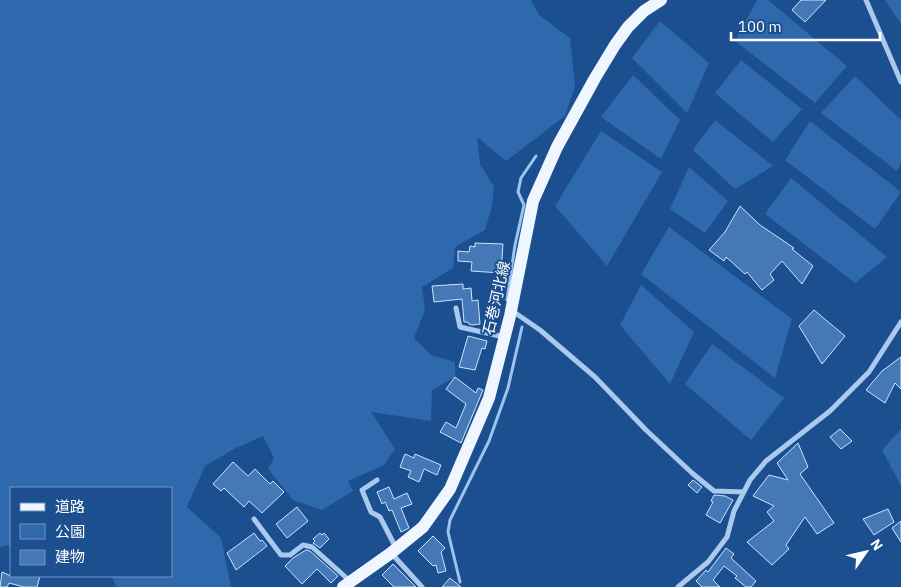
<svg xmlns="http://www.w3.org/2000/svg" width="901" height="587" font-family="'IBM Plex Sans','Noto Sans JP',sans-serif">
<rect width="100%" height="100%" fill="#1b4f8f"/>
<!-- green -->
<path fill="#2e69ad" d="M0,0H531L539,15L570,38L575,86L565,116L506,161L477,137L480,164L494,187L492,206L485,230L455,247L453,268L422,287L425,310L414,338L431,355L455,362V377L432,390L431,421L371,412L395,449L384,465L348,481L353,491L322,510L293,500L268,469L274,458L263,436L234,449L205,466L187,507L221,538L231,587H116L112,576H171V488H11V545L0,547Z
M757,0H768L847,66L815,103L735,41Z
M885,0H901V24Z
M660,21L709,63L687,113L632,58Z
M741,60L802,109L773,142L715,93Z
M633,75L680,120L661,159L601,117Z
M855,76L901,120V162L897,171L821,113Z
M715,120L773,166L735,189L693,150Z
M810,121L901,192L875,229L785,160Z
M601,131L662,172L607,266L555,206Z
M689,167L728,201L705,233L670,209Z
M791,178L887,257L855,283L765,214Z
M669,227L792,319L775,378L641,274Z
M641,285L694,332L670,384L620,325Z
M712,344L784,398L751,440L685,384Z
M901,429V486L882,450Z"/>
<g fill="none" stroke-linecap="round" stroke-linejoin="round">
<!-- stream -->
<path stroke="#9cc4f0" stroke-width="3" d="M507,300L515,245L524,205L518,192L521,178L536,156
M460,582L448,532L450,520L489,441L508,388L522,327"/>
</g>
<!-- building -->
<path fill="#4478b7" stroke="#cfe3fa" d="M801,0H826L805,22L792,10Z
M740,206L760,225L794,248L792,249L813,266L802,284L782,261L770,274L774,280L762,290L747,272L745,274L726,257L724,261L709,250L725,232Z
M475,243L503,244L501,273L471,271L472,262L458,261V251L469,252L470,246L475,247Z
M463,284V289L471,288L472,301L478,300L480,324L472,325L469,324L468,322H464L462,299L434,302L432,286Z
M814,310L845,336L822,364L799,326Z
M468,336L487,341L485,349L482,348L475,370L459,367Z
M901,357V389L895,383L885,403L866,390L882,371Z
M455,377L476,393L478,388L483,390L461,443L440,432L446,422L456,428L466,404L446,389Z
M840,429L852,441L841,449L830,437Z
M798,443L808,467L800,474L834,523L817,534L805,517L786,545L789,549L772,565L747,542L774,521L767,512L774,506L753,496L769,475L788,480L777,463Z
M405,454L414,458L415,454L441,465L437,475L424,469L419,482L408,477L411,471L400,467Z
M233,462L248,476L255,469L270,484L273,481L284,492L262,513L249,501L244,507L224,488L221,491L213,484Z
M693,480L702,487L697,493L688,485Z
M389,487L394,499L407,493L412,504L401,508L409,528L401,532L392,510L389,511L385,502L382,504L377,492Z
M714,495L725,496L733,500L720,523L706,515L713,502L711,501Z
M297,507L308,521L287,538L276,524Z
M888,509L894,522L874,535L863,519Z
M901,521V542L892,528Z
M254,533L260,541L262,540L267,546L236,570L227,553Z
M320,533L322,535L324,533L329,539L320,548L313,543L315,541L313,539Z
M433,536L445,548L441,552L446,571L438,573L436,565L433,566L418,551Z
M726,548L734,554L731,558L756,581L751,587H746L735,578L737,576L724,566L713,580L720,587H702L696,581L706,570L708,572Z
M306,550L310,551L338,576L331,583L317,569L302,584L285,566L293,558Z
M393,564L416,587H394L382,575Z
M2,572L11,576H40L37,587H24L9,583L7,587H0Z
M450,578L461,587H442Z"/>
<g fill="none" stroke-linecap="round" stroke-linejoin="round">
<!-- street -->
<path stroke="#a9c9ee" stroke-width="5" d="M866,0L901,82
M456,308L460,327L504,337
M511,310L540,330L595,377L646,430L692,473L714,491L744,492
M377,480L362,490L371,512L380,517L396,548
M254,519L281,555H290L303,545L312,547L350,581
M392,554L422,587
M678,587L708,562L727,537L734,511L750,480L766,461L830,411L869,372L901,322"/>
<!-- primary -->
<path stroke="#f0f6ff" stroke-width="12" d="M343,587L391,553L423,527L450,489L489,398L510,316L533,201L557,147L595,78L615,45L628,27L644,11L661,0"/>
</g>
<g text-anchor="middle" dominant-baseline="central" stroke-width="4" stroke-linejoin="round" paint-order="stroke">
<!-- street labels -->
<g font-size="15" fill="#fff" stroke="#1b4f8f">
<text transform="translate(496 298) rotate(-77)">石巻河北線</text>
</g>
</g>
<!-- legend -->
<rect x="10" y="487" width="162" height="90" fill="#1b4f8f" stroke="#7695bc"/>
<rect x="20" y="503" width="25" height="8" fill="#f0f6ff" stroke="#7695bc"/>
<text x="55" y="512" font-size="15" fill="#ffffff">道路</text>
<rect x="20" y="524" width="25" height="15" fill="#2e69ad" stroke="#7695bc"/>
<text x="55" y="537" font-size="15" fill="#ffffff">公園</text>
<rect x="20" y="550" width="25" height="15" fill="#4478b7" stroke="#7695bc"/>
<text x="55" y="562" font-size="15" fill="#ffffff">建物</text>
<!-- north arrow -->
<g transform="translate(866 552) rotate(56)" stroke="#1b4f8f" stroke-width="4" paint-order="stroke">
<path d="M0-4L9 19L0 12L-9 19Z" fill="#ffffff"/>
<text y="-8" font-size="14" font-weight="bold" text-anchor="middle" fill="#ffffff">N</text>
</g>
<!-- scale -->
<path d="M731 32v8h149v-8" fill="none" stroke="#ffffff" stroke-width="2.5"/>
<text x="738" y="32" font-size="15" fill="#ffffff" stroke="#1b4f8f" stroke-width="4" paint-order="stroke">100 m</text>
</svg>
